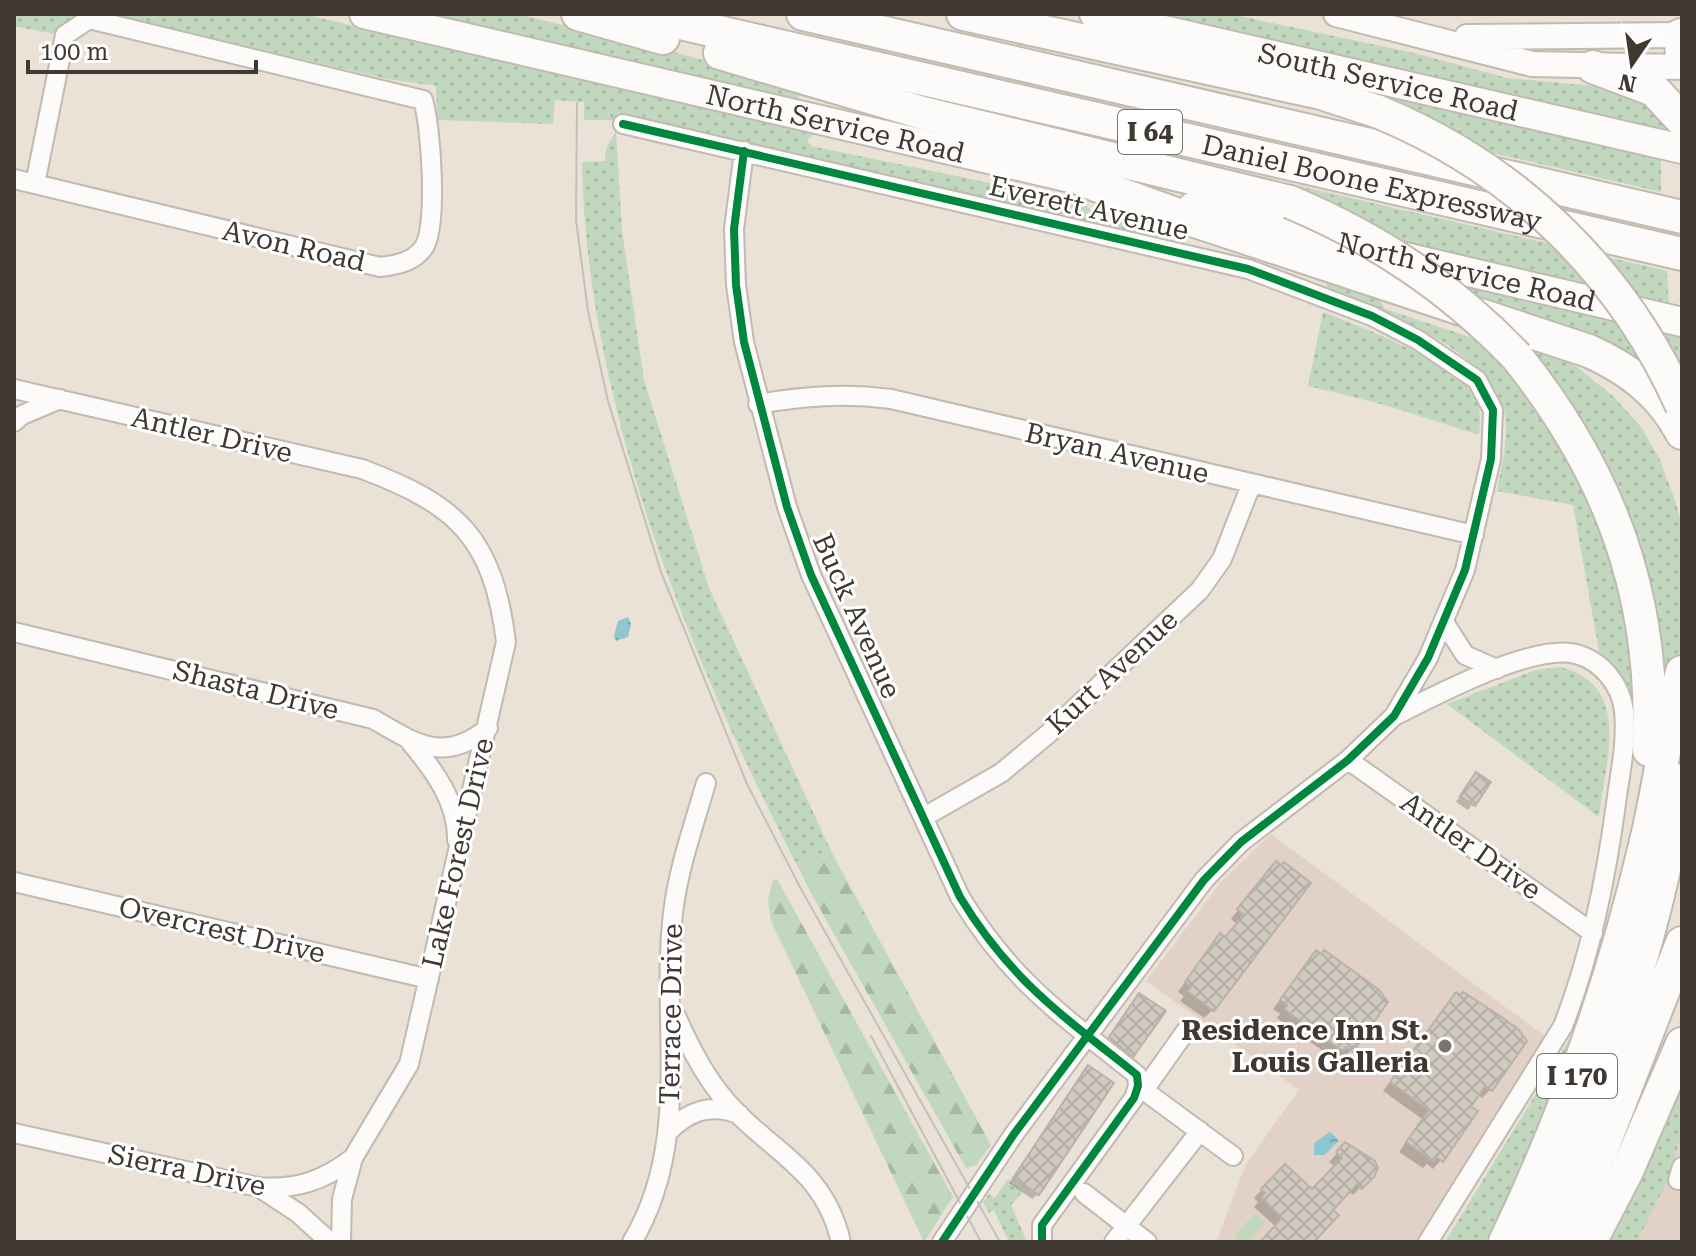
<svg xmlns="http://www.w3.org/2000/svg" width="1696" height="1256" font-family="'Roboto Serif',serif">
<defs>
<pattern id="grass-dots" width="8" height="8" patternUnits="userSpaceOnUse" patternTransform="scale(2)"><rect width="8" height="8" fill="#c1d7be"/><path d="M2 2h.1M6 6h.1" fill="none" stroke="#a7b9a4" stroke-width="1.8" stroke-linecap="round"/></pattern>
<pattern id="forest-firs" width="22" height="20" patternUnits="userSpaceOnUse" patternTransform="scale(2)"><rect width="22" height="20" fill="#c1d7be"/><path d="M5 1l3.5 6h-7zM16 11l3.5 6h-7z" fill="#a7b9a4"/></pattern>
<pattern id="water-ripples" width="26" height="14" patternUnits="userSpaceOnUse" patternTransform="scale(2)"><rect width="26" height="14" fill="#8fc7d0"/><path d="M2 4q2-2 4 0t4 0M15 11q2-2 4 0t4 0" fill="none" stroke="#76a3a9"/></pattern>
<pattern id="building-cross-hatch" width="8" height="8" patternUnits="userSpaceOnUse" patternTransform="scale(2)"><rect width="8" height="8" fill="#d0cac1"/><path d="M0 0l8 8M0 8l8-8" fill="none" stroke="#b4aea6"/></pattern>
</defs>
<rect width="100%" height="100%" fill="#eae2d6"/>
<!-- commercial -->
<path fill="#e2d1c6" d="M1271,834L1546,1037L1419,1242H1216L1246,1164L1299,1090L1146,981L1221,882Z
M1682,1093V1242H1621Z"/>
<!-- grass -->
<path fill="url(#grass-dots)" d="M14,14H80L62,25L59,35L14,26Z
M108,14H303L814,133L807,141L811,146L1068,199L1089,207L1093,214L1165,231L1163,238L618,113L617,120H584V102L555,100L553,124L437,120L436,86L387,79Z
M415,14H516L649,45L801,88L797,102Z
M1160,14H1230L1414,53L1507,78L1635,90L1675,133Z
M1400,97L1661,157V192L1475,149L1395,109Z
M616,131L622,231L644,380L709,588L833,855L808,856L798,867C688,656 586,402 582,162L605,161L606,149Z
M1299,186L1564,247L1601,289L1392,241L1297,196Z
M1599,255L1667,271L1669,305L1631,296Z
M1328,280L1377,296L1385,309L1470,337L1509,365L1579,469L1621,580L1639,705L1632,704L1621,675L1599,651L1573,505L1497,491C1501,466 1510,437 1504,411C1488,348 1381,311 1326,287Z
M1449,280L1624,321L1664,391L1479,305Z
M1323,312C1359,326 1452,361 1472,393C1481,407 1481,419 1479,435L1385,405L1308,386Z
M1654,329L1682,336V381Z
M1511,336L1572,357L1571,362L1614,397L1641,427L1659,458L1676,503L1682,526V645L1667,694L1655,629Z
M1561,667C1633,687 1605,760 1599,817L1447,704L1536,670Z
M1580,1022L1561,1077L1490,1242H1445Z
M1682,1082V1133L1667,1181L1637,1242H1605Z
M1008,1179L1023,1192L1011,1205L1027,1242H1009L994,1210L989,1213L983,1202L989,1194L995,1198Z"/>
<!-- forest -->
<path fill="url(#forest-firs)" d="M821,853L833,855L991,1145L976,1165L966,1168L812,895L798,867L808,856Z
M777,879L953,1197L924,1242L771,921L768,900L773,880Z"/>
<!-- pitch -->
<path fill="#c1d7be" d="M1255,1213L1265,1223L1247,1242H1241L1234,1235Z"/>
<!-- water -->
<path fill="url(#water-ripples)" d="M628,617L631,624L628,637L616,641L614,636L618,621Z
M1330,1132L1339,1140L1325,1155H1314V1143Z"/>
<!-- shadow -->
<path fill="#0003" d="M1471,779L1488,782L1468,810L1456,802Z
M1268,872L1213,1010L1204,1018L1180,1001L1184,996L1178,992L1212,944L1220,936L1224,939L1237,924L1231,919Z
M1316,953L1351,1050L1343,1059L1337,1055L1333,1058L1277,1018L1280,1014L1273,1009Z
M1456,994L1524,1041L1490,1090L1482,1098L1477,1094L1441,1160L1433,1169L1427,1164L1423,1168L1399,1152L1422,1119L1383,1091Z
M1134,1001L1132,1056L1127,1061L1105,1043Z
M1083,1073L1038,1194L1032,1199L1009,1183Z
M1346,1144L1372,1175L1353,1195L1348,1191L1330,1210L1312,1242H1262L1276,1227L1254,1207L1258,1202L1254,1198L1285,1166L1311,1192L1335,1167L1329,1162Z"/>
<!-- building -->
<path fill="url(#building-cross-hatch)" stroke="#b8b2a9" stroke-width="2" d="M1476,772L1491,782L1475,806L1460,796Z
M1276,861L1281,865L1284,862L1311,883L1214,1011L1187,991L1191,987L1185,982L1220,933L1225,937L1244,915L1237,909Z
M1316,950L1321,954L1324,950L1352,970L1379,990L1388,1002L1353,1052L1346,1047L1343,1051L1316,1033L1284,1009L1287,1005L1280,1000Z
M1456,992L1461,995L1463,992L1497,1014L1518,1029L1527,1041L1492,1091L1485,1086L1471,1107L1478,1111L1443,1162L1436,1157L1433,1161L1406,1142L1429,1110L1390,1082Z
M1139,993L1166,1011L1133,1057L1109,1037Z
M1088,1065L1114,1083L1039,1195L1013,1178Z
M1345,1142L1375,1161L1378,1168L1374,1177L1362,1189L1357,1184L1333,1210L1339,1215L1314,1242H1260L1282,1218L1261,1198L1265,1193L1261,1189L1285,1164L1312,1189L1342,1158L1336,1152Z"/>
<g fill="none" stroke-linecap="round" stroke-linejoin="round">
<!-- minor casing -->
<g stroke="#c0bab1" stroke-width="22">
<path id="minor" d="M623,124L1248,269L1372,316L1418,340L1477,380L1493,410L1491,459L1465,570L1428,658L1394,716L1348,760L1241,842L1204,880L1014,1134L942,1242
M744,151L734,229L736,285L744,342L787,507L811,575L960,897C1011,981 1062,1015 1137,1075L1138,1086L1134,1098L1042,1225V1242
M14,179L380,267C397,265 414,262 424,247C438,226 431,125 423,100L89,19L65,35L35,184
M14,389L362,469C458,505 493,538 506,642L409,1064L353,1158L342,1199L341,1242
M758,404C804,396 845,393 891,399L1474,535
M14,422L22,415L60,399
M1444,622L1465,655L1497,669
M14,632L373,719C416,744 444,764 488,728
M1394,716C1435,696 1532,643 1576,654C1602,661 1621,685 1624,711C1627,739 1621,769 1617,796C1607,874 1592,952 1563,1026L1428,1242
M411,743C434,770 458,803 457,840
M1348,760L1593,933
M924,817L1001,773L1048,734L1200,590L1222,559L1251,485
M14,882L429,979
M676,1016C692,1052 710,1087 739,1115C783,1158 826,1176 841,1242
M1138,1086L1233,1156
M1144,1090L1188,1028
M14,1133L258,1187C296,1190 323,1181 353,1158
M667,1133C688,1111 710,1103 739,1114
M1678,1180L1682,1167
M263,1190L298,1213L330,1242
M1084,1193L1147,1242
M632,1242C693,1140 660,1023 673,913C678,869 694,825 706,783
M1114,1242L1200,1131"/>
</g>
<!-- secondary casing -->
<g stroke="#c0bab1" stroke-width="28">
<path id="secondary" d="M1336,14L1532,64L1682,67
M1467,37L1682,35"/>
</g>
<!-- primary casing -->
<g stroke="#c0bab1" stroke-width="32">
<g id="primary">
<path id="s1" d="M364,14L1105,186"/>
<path id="s2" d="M1094,14L1682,149"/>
<path id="s3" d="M1192,207L1682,322"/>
</g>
</g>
<!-- motorway casing -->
<g stroke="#c0bab1" stroke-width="36">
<g id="motorway">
<path d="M578,14L663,38"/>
<path id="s4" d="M641,14L1682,254"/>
<path d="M803,14L1682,217"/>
<path d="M963,14L1321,93L1379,112"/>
<path d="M1681,35L1682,62"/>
<path d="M720,53L923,113L1290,202"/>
<path d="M1593,67L1654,90L1682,120"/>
<path d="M1085,181L1189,219L1589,351C1629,369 1661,393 1682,433"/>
<path d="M1517,357C1611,475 1656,598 1649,750"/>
<path d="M1505,1242C1568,1111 1615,975 1648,833C1660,780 1667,725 1682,672"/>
<path d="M1531,1242C1604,1095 1654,942 1682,780"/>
<path d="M1557,1242L1601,1151L1682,943"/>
<path d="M1590,1242L1627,1171L1682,1044"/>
</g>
</g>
<!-- minor -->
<use href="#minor" stroke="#fcfbf9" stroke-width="18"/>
<!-- secondary -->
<use href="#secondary" stroke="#fcfbf9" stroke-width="24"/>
<!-- primary -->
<use href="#primary" stroke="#fcfbf9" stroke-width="28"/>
<!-- motorway -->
<use href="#motorway" stroke="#fcfbf9" stroke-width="32"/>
<!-- tram -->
<path stroke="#c2c0bc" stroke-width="2" d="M577,103L576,220L588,311L608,401L661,572L747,784L802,891L1000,1242
M871,1036L981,1242"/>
<!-- motorway-bridge casing -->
<g stroke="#c0bab1" stroke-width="36" stroke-linecap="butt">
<path id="motorway-bridge" d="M1379,112C1516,169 1621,270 1682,406
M1290,202C1378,239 1451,288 1517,357"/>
</g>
<!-- motorway-bridge -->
<use href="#motorway-bridge" stroke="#fcfbf9" stroke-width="32"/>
<!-- cycleway casing -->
<g stroke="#fff" stroke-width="13">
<path id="cycleway" d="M623,124L1248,269L1372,316L1418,340L1477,380L1493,410L1491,459L1465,570L1428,658L1394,716L1348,760L1241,842L1204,880L1014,1134L942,1242
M744,151L734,229L736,285L744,342L787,507L811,575L960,897C1011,981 1062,1015 1137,1075L1138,1086L1134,1098L1042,1225V1242"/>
</g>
<!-- cycleway -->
<use href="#cycleway" stroke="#00873e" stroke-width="8"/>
</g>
<!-- markers -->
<circle fill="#7b746b" stroke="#fff" stroke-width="3" cx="1445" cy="1046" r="8"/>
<g text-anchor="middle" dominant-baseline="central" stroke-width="6" stroke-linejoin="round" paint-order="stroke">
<!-- shield labels -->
<g fill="#fff" stroke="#79746f" stroke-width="2">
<rect x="1118" y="110" width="64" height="44" rx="6"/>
<rect x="1537" y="1054" width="80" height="44" rx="6"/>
</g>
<g font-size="26" font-weight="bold" fill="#3f3931">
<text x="1150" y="132">I 64</text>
<text x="1577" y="1076">I 170</text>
</g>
<!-- street labels -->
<g font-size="28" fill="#3f3931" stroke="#fff">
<text stroke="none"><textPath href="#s2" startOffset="302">South Service Road</textPath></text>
<text stroke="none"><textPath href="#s1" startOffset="484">North Service Road</textPath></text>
<text stroke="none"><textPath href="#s4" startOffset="750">Daniel Boone Expressway</textPath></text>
<text transform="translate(1089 208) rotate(13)">Everett Avenue</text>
<text transform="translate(294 246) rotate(13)">Avon Road</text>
<text stroke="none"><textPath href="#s3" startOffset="282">North Service Road</textPath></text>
<text transform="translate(212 435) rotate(13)">Antler Drive</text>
<text transform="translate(1117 453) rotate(13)">Bryan Avenue</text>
<text transform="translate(857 616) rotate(66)">Buck Avenue</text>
<text transform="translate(1112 672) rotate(-43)">Kurt Avenue</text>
<text transform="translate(256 690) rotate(14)">Shasta Drive</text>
<text transform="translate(1471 846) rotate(35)">Antler Drive</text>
<text transform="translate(458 853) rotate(-77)">Lake Forest Drive</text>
<text transform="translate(222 930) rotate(13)">Overcrest Drive</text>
<text transform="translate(671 1014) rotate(-89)">Terrace Drive</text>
<text transform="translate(187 1170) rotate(12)">Sierra Drive</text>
</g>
<!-- poi labels -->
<g font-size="28" font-weight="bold" fill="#3f3931" stroke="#fff" text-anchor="end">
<text x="1429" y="1030">Residence Inn St.<tspan x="1429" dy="32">Louis Galleria</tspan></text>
</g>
</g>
<!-- border -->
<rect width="1696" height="1256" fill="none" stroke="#3f3931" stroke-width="32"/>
<!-- north arrow -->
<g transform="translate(1632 64) rotate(193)" stroke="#ffffff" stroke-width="6" paint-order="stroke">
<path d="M0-6L14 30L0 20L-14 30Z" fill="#3f3931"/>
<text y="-12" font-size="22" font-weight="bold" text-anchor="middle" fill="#3f3931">N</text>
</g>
<!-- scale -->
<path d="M28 60v12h228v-12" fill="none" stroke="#3f3931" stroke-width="4"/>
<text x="40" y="60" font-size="24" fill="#3f3931" stroke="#ffffff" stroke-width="6" paint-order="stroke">100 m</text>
</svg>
